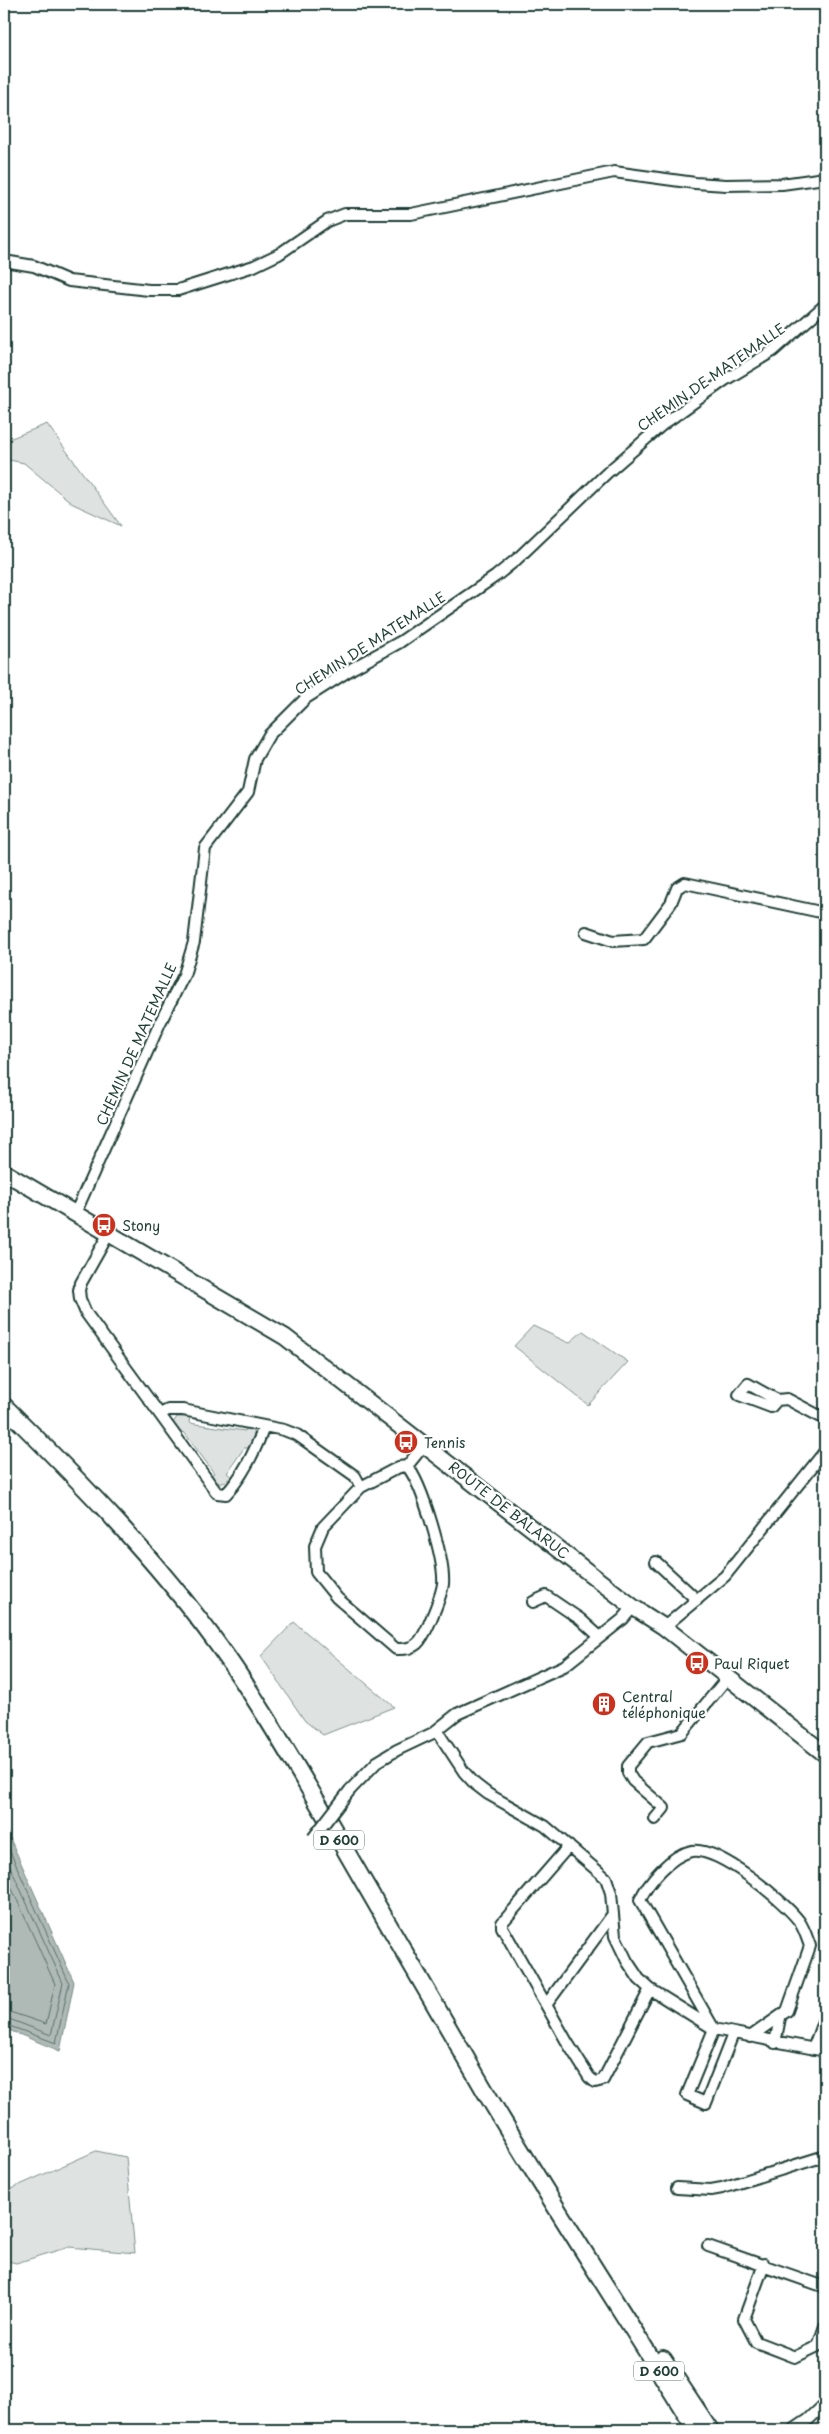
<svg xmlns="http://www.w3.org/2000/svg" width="829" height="2434" font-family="'Playpen Sans',sans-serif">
<rect width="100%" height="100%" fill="#fff"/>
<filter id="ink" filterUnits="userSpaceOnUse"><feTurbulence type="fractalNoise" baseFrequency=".02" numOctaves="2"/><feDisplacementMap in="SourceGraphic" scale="10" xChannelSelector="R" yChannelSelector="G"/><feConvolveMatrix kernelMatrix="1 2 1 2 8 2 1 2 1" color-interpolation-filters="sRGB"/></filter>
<g filter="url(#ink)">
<!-- green -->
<path fill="#dee3e2" stroke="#7e908b" d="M47,424L121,526L73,504L24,463L4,459V441Z
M533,1326L569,1343L583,1331L628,1362L588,1405L514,1346Z
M177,1417H190L189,1423L245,1431L248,1426L253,1430L254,1440L248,1448H244L227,1473L232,1477L221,1484L208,1477L214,1473L184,1432L178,1434L172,1424Z
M294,1622L394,1707L323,1735L305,1721L261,1656Z
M96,2151L126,2157L135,2253L69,2247L16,2263L4,2260V2192Z"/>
<!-- water -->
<path fill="#afbab7" stroke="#758883" d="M4,1825L74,1982L60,2051L4,2028Z"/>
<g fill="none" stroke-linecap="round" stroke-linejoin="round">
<!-- shore -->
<path stroke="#596f68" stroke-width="1" d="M4,1838L69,1983L56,2043L4,2024
M4,1853L63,1983L51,2035L4,2017
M4,1871L55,1984L46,2024L4,2010"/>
<!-- street casing -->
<g stroke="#1f3d34" stroke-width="14">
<path id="street" d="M4,261L34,266L69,281L149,290H178L254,266L279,254L327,221L345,214H411L614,172L695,183L726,185L782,184L825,178
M586,932L613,941L644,939L671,903L677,888L685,883L825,913
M75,1214L160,1023L184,975L194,942L205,848L248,792L255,759L269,735L306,698L353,668L400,642L496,576L517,559L608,472L662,425L725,380L773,351L825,305
M108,1235L81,1283L79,1290L80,1299L86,1313L217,1493L226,1494C244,1475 255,1451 264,1427
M777,1400L771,1407L739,1395L748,1384L777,1400L787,1399L825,1419
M160,1414L168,1410H183L284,1430L297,1435L355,1476L361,1487
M407,1466C422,1483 445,1561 443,1584C441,1597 434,1612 429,1624C421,1642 416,1650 396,1649L337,1598L316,1572L315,1546L323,1527L361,1487L399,1467L407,1466L424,1445
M656,1562L697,1600
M533,1602L546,1596L580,1619L600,1637
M664,1627L725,1576L825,1451
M438,1729L441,1737L464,1772L475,1784L488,1794L545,1826L606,1878L611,1893L615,1936L627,1961L639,1979L650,1989L714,2029L825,2051
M350,1790L377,1762L397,1750L433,1733L457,1714L564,1666L623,1619L633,1607
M655,1819L664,1808L633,1781L628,1773V1766L648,1742L682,1733L728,1677
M569,1846L502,1923V1927L567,2042L589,2077L595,2082L603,2080L650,1989
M825,1932V1931
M546,2005L613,1914
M733,2034L706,2103L687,2095L714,2029L640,1900C648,1882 671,1855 692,1851C718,1846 784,1901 799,1921C804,1928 807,1938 810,1946L787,2011L750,2037
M775,2043L780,2018
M813,2049L825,2016
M677,2188L711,2190L722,2188L825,2156
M708,2246L825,2287
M764,2264L744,2319L756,2342L795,2357L818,2346L825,2326
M793,2430L808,2420L825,2404"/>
</g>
<!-- secondary casing -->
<g stroke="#1f3d34" stroke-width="19">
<path id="secondary" d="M4,1172L285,1337L633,1607L664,1627L825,1754"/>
</g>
<!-- primary casing -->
<g stroke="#1f3d34" stroke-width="20">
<path id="primary" d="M4,1406C79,1480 154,1557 216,1642C259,1701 295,1765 332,1827C383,1915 434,2004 485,2091C553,2206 626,2317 696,2430
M663,2359L710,2430"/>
</g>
<!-- street -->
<use href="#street" stroke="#fff" stroke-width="10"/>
<!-- secondary -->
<use href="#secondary" stroke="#fff" stroke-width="15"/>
<!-- primary -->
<use href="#primary" stroke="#fff" stroke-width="16"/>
<!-- street-bridge casing -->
<g stroke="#1f3d34" stroke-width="14" stroke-linecap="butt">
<path id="street-bridge" d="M313,1838L350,1790"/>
</g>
<!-- street-bridge -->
<use href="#street-bridge" stroke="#fff" stroke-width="10"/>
</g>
</g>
<!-- icons -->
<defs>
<g id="bus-disc" transform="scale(1.25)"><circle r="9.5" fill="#c8321e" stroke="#fff"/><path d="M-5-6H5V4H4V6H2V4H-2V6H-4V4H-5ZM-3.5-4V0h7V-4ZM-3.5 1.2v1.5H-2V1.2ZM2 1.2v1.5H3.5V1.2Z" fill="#fff"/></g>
<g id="building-disc" transform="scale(1.25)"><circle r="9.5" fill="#c8321e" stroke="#fff"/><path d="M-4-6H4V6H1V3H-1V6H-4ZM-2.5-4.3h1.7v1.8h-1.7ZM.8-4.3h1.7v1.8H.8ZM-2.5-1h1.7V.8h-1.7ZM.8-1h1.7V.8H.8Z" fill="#fff"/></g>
</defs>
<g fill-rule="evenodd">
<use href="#bus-disc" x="104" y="1225"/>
<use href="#bus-disc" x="406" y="1442"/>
<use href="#bus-disc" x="697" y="1663"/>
<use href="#building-disc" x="604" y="1704"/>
</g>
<g text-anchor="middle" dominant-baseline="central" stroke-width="4.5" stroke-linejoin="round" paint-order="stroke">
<!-- shield labels -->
<g fill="#fff" stroke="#627771" stroke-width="1">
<rect x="314" y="1830.5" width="50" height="19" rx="4"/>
<rect x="634" y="2361.5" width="50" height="19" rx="4"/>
</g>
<g font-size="12" font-weight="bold" fill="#1f3d34">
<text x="339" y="1840">D 600</text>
<text x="659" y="2371">D 600</text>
</g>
<!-- street labels -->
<g font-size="14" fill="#1f3d34" stroke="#fff">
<text transform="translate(711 377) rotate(-35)">CHEMIN DE MATEMALLE</text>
<text transform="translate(370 643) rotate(-33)">CHEMIN DE MATEMALLE</text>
<text transform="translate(136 1044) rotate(-66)">CHEMIN DE MATEMALLE</text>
<text transform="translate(509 1510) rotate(38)">ROUTE DE BALARUC</text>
</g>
<!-- poi labels -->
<g font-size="14" fill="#1f3d34" stroke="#fff" text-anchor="start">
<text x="122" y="1225">Stony</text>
<text x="424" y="1442">Tennis</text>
<text x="714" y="1663">Paul Riquet</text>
<text x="622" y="1696">Central<tspan x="622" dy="16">téléphonique</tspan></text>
</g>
</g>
<!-- margin -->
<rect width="829" height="2434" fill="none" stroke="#fff" stroke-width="20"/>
<rect x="10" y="10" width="809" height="2414" fill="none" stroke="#1f3d34" stroke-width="2" filter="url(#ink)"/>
</svg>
